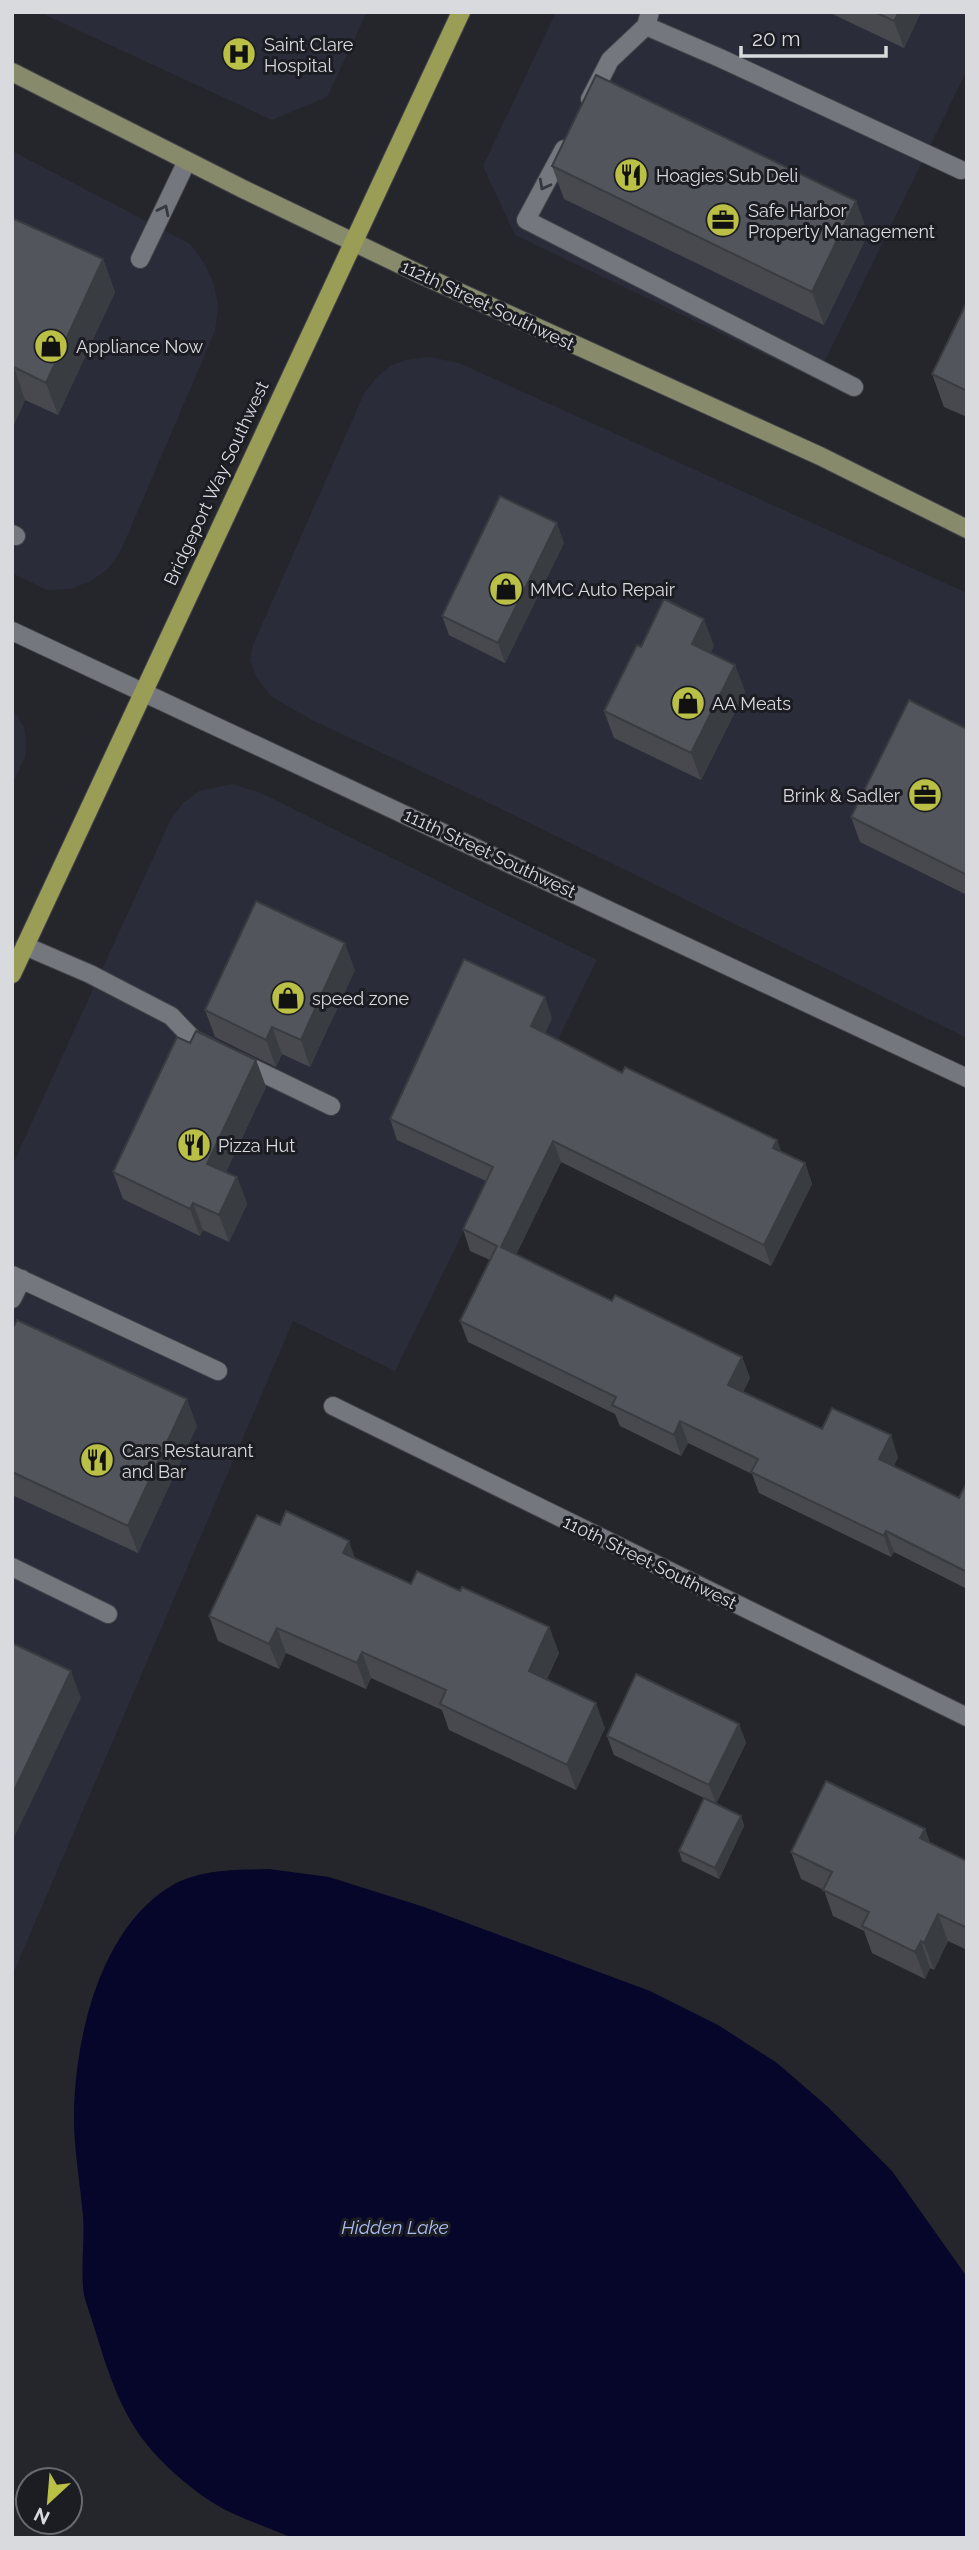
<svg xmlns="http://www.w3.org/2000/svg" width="979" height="2550" font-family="Raleway,sans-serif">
<rect width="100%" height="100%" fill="#25262c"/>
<!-- built -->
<path fill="#2a2d39" d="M39,12H367L327,97L272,120Z
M556,12H967V70L816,379L515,235L483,166Z
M12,151L190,244L204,263L214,284L218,307L215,331L121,550L109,568L91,581L70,589L47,590L12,573Z
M429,357L459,363L967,593V1038L489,803L312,720L272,697L257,678L250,660L253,645L364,394L376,378L390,366L405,360Z
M12,708L24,727L26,742L25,757L12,785Z
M232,784L261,793L597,960L395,1371L293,1321L12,1976V1166L171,819L183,803L199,791Z"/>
<!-- water -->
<path fill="#05062a" d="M269,1869L329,1877L424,1907L650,1991L718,2025L777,2063L828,2107L892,2171L967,2277V2538H293C267,2527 238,2518 215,2504C189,2488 163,2465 144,2441C119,2408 107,2369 95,2330C92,2319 87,2307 84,2295C80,2270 85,2241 83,2216C80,2181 73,2145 74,2110C76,2034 101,1928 171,1886C200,1869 237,1870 269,1869Z"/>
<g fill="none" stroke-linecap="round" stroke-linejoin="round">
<!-- lane casing -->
<g stroke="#434449" stroke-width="20">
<path id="lane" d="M646,26L720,58L961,170
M590,99L610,60L646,26L650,12
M564,149L526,220L854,387
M140,259L187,161
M12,534L16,536
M25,946L90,974L171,1016L193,1039L211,1048
M240,1062L331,1106
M12,1275L218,1371
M12,1299L22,1279
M12,1567L108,1614"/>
</g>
<!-- street casing -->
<g stroke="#434449" stroke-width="20">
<path id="street" d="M12,631L967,1078
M333,1406L967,1717"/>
</g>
<!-- secondary casing -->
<g stroke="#434449" stroke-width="20">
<path id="secondary" d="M12,72L243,189L426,277L820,456L967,529"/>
</g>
<!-- primary casing -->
<g stroke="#434449" stroke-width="20">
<path id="primary" d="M12,974L461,12"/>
</g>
<!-- lane -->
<use href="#lane" stroke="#75777f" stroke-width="18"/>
<!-- street -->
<use href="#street" stroke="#75777f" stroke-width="18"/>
<!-- secondary -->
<use href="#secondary" stroke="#878a6b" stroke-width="18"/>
<!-- primary -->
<use href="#primary" stroke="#999d56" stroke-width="18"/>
</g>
<!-- wall -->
<path fill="#47494e" d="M828,12H921L904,48Z
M552,166L856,201L868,234L824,325L564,199Z
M12,218L103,259L115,292L58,415L25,400L12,429Z
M967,302V417L944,407L932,374Z
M564,543L505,663L449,635L442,616Z
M714,646L710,653L735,665L745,692L701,780L614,738L604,711L641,647Z
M967,729V895L860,842L851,817Z
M355,970L310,1067L282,1054L276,1067L215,1037L205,1010Z
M552,1018L545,1033L622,1073L777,1140L781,1152L805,1163L812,1184L771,1266L561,1162L516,1255L612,1301L742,1357L750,1378L743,1392L822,1429L898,1457L894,1466L959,1498L967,1487V1589L894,1552L891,1557L759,1493L752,1474L688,1443L681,1456L620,1426L615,1414L468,1342L460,1321L490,1260L470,1251L463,1229L486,1181L397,1140L390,1119Z
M190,1043L256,1060L266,1087L226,1172L237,1177L247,1204L229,1242L203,1230L200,1236L123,1199L113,1172Z
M12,1329L197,1426L138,1553L12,1495Z
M355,1558L411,1584L460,1591L549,1627L559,1653L547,1679L605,1728L576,1790L449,1730L442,1710L371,1678L366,1689L286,1653L279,1669L218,1641L209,1616Z
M739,1724L746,1743L716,1804L741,1816L744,1826L719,1879L682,1861L679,1851L704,1798L614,1755L607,1736Z
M925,1829L930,1843L967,1861V1950L948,1941L934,1970L930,1968L925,1979L872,1953L864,1931L833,1916L824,1890L801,1879L791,1852Z"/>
<!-- shaded-wall -->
<path fill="#393c40" d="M899,12H921L904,48L894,21Z
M856,201L868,234L824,325L812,292Z
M103,259L115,292L58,415L46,383Z
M14,367L25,400L12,429V371Z
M557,523L564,543L505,663L498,643Z
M704,619L714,646L702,671L692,644Z
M735,665L745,692L701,780L691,753Z
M345,943L355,970L310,1067L301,1040Z
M545,997L552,1018L539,1047L531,1026Z
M272,1027L282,1054L276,1067L266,1040Z
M256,1060L266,1087L217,1191L207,1164Z
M777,1140L785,1161L773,1148Z
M553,1141L561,1162L509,1269L501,1247Z
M805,1163L812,1184L771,1266L764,1245Z
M237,1177L247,1204L229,1242L219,1215Z
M193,1203L203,1230L200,1236L190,1209Z
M742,1357L750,1378L736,1406L728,1385Z
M187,1399L197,1426L138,1553L128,1526Z
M680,1421L688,1443L681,1456L674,1435Z
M891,1435L898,1457L887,1480L879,1459Z
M886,1531L894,1552L891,1557L884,1536Z
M349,1541L358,1567L343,1553Z
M549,1627L559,1653L538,1697L529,1671Z
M277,1628L286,1653L279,1669L269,1644Z
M362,1652L371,1678L366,1689L357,1663Z
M71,1671L81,1698L12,1842V1795Z
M596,1703L605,1728L576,1790L567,1765Z
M739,1724L746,1743L716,1804L709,1785Z
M741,1816L744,1826L719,1879L715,1868Z
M925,1829L935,1856L920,1838Z
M938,1914L948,1941L934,1970L924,1943Z
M921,1941L930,1968L925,1979L915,1952Z"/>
<!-- building -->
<path fill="#52555b" stroke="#393c40" stroke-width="2" d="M875,12H899L894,21Z
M596,75L856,201L812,292L552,166Z
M12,218L103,259L46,383L14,367L12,371Z
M967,302V391L932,374Z
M500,496L557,523L498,643L442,616Z
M664,599L704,619L692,644L735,665L691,753L604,711L637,645L641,647Z
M909,700L967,729V875L851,817Z
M256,901L345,943L301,1040L272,1027L266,1040L205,1010Z
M464,959L545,997L531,1026L622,1073L625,1067L777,1140L773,1148L805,1163L764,1245L553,1141L501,1247L612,1301L615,1295L742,1357L728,1385L822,1429L832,1408L891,1435L879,1459L959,1498L965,1486L967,1487V1572L886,1531L884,1536L751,1472L758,1459L680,1421L674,1435L612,1405L616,1397L460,1321L497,1246L463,1229L493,1167L390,1119Z
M196,1031L256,1060L207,1164L237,1177L219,1215L193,1203L190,1209L113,1172L177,1037L190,1043Z
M17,1320L187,1399L128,1526L12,1472V1329Z
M286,1511L349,1541L343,1553L411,1584L417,1571L460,1591L462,1587L549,1627L529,1671L596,1703L567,1765L440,1704L446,1690L362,1652L357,1663L277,1628L269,1644L209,1616L257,1515L280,1525Z
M12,1643L71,1671L12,1795Z
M636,1674L739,1724L709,1785L607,1736Z
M826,1781L925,1829L920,1838L967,1861V1928L938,1914L924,1943L921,1941L915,1952L862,1926L869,1912L823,1890L832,1872L791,1852Z
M704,1798L741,1816L715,1868L679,1851Z"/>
<!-- one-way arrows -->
<defs><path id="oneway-chevron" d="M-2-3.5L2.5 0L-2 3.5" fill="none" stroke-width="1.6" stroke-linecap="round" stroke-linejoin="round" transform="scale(1.75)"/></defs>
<g stroke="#36383f">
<use href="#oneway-chevron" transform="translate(544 185) rotate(118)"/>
<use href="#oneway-chevron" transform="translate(164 210) rotate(-64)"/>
</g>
<!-- icons -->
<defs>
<g id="hospital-disc" transform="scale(1.75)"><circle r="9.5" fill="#bac045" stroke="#1b1d23"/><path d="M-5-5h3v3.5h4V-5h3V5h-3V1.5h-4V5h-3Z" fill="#111"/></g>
<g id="restaurant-disc" transform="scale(1.75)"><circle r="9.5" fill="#bac045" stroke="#1b1d23"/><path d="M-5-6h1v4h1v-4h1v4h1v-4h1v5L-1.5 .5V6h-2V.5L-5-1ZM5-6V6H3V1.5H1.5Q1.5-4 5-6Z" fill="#111"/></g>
<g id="office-disc" transform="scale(1.75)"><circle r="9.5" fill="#bac045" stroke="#1b1d23"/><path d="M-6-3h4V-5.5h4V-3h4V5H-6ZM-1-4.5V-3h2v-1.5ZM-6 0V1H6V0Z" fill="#111"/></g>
<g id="shop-disc" transform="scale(1.75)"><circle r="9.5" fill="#bac045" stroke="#1b1d23"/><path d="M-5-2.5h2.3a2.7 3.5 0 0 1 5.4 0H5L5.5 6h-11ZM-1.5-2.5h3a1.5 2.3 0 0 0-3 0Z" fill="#111"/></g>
</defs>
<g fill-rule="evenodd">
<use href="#hospital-disc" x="239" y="54"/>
<use href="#restaurant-disc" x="631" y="175"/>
<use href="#office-disc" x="723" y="220"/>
<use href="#shop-disc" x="51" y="346"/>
<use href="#shop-disc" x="506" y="589"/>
<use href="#shop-disc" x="688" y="703"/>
<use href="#office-disc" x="925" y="795"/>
<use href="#shop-disc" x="288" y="998"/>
<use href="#restaurant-disc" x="194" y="1145"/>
<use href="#restaurant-disc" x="97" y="1460"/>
</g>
<g text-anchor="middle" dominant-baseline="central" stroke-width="6" stroke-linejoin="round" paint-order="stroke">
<!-- poi labels -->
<g font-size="18" fill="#d9dade" stroke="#1b1d23" text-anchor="start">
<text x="264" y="44">Saint Clare<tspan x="264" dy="21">Hospital</tspan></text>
<text x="656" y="175">Hoagies Sub Deli</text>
<text x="748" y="210">Safe Harbor<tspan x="748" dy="21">Property Management</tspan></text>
<text x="76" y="346">Appliance Now</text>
<text x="530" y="589">MMC Auto Repair</text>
<text x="712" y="703">AA Meats</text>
<text x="900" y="795" text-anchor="end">Brink &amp; Sadler</text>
<text x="312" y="998">speed zone</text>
<text x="218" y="1145">Pizza Hut</text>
<text x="122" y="1450">Cars Restaurant<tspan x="122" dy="21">and Bar</tspan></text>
</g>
<!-- street labels -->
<g font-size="18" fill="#d9dade" stroke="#1b1d23">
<text transform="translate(488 305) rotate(25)">112th Street Southwest</text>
<text transform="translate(216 483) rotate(-65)">Bridgeport Way Southwest</text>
<text transform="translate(490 853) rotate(25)">111th Street Southwest</text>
<text transform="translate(650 1562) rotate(26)">110th Street Southwest</text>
</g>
<!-- water labels -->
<g font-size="19" font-style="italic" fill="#abbbf3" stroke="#1b1d23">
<text x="395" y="2227">Hidden Lake</text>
</g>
</g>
<!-- border -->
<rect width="979" height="2550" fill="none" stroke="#d9dade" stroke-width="28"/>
<!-- north arrow -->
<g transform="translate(49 2501) rotate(206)"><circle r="33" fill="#1b1d23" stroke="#67696e" stroke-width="2"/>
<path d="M0-5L12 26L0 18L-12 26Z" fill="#bac045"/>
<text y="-10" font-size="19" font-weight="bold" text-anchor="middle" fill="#d9dade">N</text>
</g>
<!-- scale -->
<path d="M741 46v10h145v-10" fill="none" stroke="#d9dade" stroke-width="3.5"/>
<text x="752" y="46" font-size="21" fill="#d9dade" stroke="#1b1d23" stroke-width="5" paint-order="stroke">20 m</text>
</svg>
